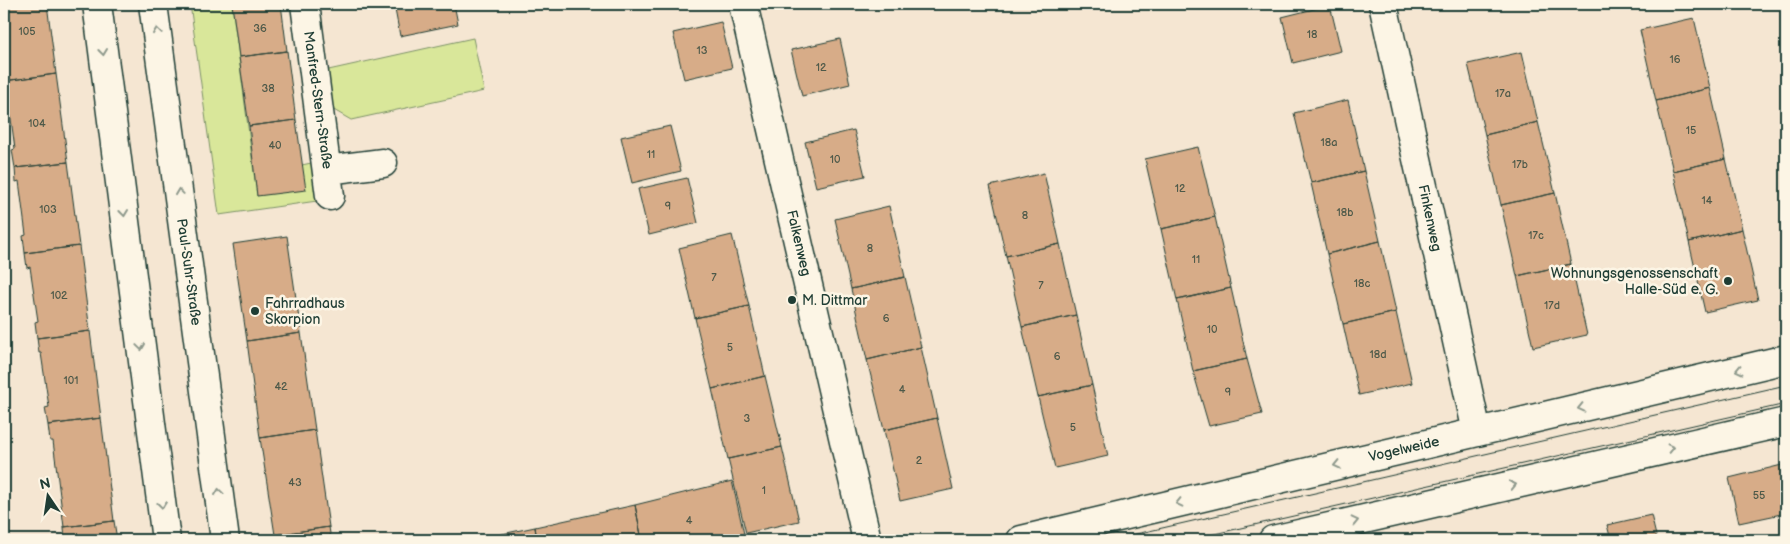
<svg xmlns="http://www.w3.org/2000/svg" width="1790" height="544" font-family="'Balsamiq Sans',sans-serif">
<rect width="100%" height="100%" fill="#f5e6d2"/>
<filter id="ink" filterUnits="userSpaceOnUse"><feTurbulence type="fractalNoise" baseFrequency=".02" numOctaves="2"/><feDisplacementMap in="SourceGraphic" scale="10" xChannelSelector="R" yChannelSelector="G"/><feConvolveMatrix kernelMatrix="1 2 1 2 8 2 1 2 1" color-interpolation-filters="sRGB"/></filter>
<g filter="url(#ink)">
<!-- green -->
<path fill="#d9e79a" stroke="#7c9267" d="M190,4H232L257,196L302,165L311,163L317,201L219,215Z
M473,38L484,91L351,120L332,109L324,71Z"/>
<!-- building -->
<path fill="#d7ac88" stroke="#1f3d34" d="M4,4H47L56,74L4,81Z
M232,4H281L287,51L239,57Z
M394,4H454L458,24L400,36Z
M789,4H812L790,9Z
M1330,5L1341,51L1293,63L1282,17Z
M1694,18L1710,88L1656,101L1640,30Z
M721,22L732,68L684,79L673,33Z
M840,39L850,84L802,96L791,50Z
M287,51L296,120L249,126L239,57Z
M1522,52L1538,122L1485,135L1468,64Z
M56,74L68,162L15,168L12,150L15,149L8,96L5,97L4,81Z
M1710,88L1726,159L1673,171L1656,101Z
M1348,100L1364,171L1311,183L1294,113Z
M296,120L306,190L257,196L249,126Z
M1538,122L1555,193L1501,205L1485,135Z
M670,126L681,171L632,183L621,137Z
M854,130L865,176L816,187L805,142Z
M1198,147L1215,217L1161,229L1145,159Z
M1726,159L1742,229L1689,242L1673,171Z
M68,162L79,246L25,253L23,236L26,235L19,181L16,182L15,168Z
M1364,171L1380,241L1327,254L1311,183Z
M1044,173L1060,244L1006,256L990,186Z
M687,178L698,223L649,235L638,189Z
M1555,193L1571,264L1517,276L1501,205Z
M889,206L905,277L851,289L835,219Z
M1215,217L1231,288L1177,300L1161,229Z
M1742,229L1758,300L1705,312L1689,242Z
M732,235L749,306L695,318L679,248Z
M287,236L301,333L247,341L233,244Z
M1380,241L1396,312L1343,324L1327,254Z
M1060,244L1076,315L1022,327L1006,256Z
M79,246L90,331L37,338L35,322L38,321L30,267L27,268L25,253Z
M1571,264L1587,335L1533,347L1517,276Z
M905,277L921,347L867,360L851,289Z
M1231,288L1247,359L1193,371L1177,300Z
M749,306L765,376L712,389L695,318Z
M1396,312L1412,383L1359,395L1343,324Z
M1076,315L1092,385L1038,397L1022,327Z
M90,331L101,418L48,425L45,408L49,407L41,353H39L37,338Z
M301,333L315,430L260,438L247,341Z
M921,347L937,418L884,430L867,360Z
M1247,359L1262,414L1209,426L1193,371Z
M765,376L782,447L728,459L712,389Z
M1092,385L1108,456L1055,468L1038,397Z
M101,418L114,521L64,527L53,441H50L48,425Z
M937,418L953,489L900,501L884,430Z
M315,430L329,527L275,535L260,438Z
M782,447L799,521L746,533L728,459Z
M1786,464V513L1739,523L1729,478Z
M732,481L744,534L716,540H642L635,505Z
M635,505L642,540H537L535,527Z
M1651,515L1657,540H1611L1607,525Z
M114,521L117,540H65L64,527Z
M329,527L331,540H275V535Z
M535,527L537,540H474Z"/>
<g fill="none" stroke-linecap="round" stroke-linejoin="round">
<!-- minor casing -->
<g stroke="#1f3d34" stroke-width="31">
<path id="minor" d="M97,4L166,540
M153,4L225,540
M305,4L330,196
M743,4L867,540
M1383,4L1477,432
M327,170L383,163
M1021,540L1786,359
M1273,540L1786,422"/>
</g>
<!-- minor -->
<use href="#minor" stroke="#fcf5e5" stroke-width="28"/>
<!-- tram -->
<path stroke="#1f3d34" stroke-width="1" d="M1110,540L1786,385
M1188,540L1786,404"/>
</g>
<!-- one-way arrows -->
<defs><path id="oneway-chevron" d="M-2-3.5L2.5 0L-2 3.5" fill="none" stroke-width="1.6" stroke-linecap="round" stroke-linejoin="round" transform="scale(1.25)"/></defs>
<g stroke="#8e998c">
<use href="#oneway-chevron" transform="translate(157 31) rotate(-98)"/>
<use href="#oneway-chevron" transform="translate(103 52) rotate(83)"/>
<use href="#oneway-chevron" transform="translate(179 192) rotate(-98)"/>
<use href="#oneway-chevron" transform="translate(124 213) rotate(83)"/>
<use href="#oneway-chevron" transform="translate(141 347) rotate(82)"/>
<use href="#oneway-chevron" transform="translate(1739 370) rotate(167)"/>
<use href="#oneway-chevron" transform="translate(1581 408) rotate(167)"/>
<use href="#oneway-chevron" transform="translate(1671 448) rotate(-13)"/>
<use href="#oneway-chevron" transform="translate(1337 465) rotate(167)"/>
<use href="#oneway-chevron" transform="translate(1513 485) rotate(-13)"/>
<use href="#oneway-chevron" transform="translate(219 492) rotate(-98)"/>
<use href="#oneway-chevron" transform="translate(1179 503) rotate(167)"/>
<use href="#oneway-chevron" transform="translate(162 505) rotate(83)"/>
<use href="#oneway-chevron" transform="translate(1355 521) rotate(-13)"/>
</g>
</g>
<!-- markers -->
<g fill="#1f3d34" stroke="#fcf5e5" stroke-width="2">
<circle cx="1728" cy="281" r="5"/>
<circle cx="792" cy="300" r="5"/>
<circle cx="255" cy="311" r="5"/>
</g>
<g text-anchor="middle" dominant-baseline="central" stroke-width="5" stroke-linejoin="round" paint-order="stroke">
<!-- number labels -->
<g font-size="11" fill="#4d5949">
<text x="260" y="28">36</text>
<text x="27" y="31">105</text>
<text x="1312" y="34">18</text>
<text x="702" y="50">13</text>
<text x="1675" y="59">16</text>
<text x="821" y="67">12</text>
<text x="268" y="88">38</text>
<text x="1503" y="93">17a</text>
<text x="37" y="123">104</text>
<text x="1691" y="130">15</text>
<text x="1329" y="142">18a</text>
<text x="275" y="145">40</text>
<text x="651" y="154">11</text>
<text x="835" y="159">10</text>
<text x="1520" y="164">17b</text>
<text x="1180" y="188">12</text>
<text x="1707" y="200">14</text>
<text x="668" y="206">9</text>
<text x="48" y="209">103</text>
<text x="1345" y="212">18b</text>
<text x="1025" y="215">8</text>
<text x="1536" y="235">17c</text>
<text x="870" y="248">8</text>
<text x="1196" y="259">11</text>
<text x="714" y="277">7</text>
<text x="1362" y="283">18c</text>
<text x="1041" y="285">7</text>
<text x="59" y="295">102</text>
<text x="1552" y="305">17d</text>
<text x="886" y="318">6</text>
<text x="1212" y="329">10</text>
<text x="730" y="347">5</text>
<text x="1378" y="354">18d</text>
<text x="1057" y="356">6</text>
<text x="71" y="380">101</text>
<text x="281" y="386">42</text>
<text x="902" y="389">4</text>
<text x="1228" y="392">9</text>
<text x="747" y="418">3</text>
<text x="1073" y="427">5</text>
<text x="919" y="460">2</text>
<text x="295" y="482">43</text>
<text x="764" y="490">1</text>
<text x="1759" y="495">55</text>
<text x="689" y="520">4</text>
</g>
<!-- street labels -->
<g font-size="14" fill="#1f3d34" stroke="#fcf5e5">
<text transform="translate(318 100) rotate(82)">Manfred-Stern-Straße</text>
<text transform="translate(1430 218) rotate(78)">Finkenweg</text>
<text transform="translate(799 243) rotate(77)">Falkenweg</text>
<text transform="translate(189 272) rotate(82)">Paul-Suhr-Straße</text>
<text transform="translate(1404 449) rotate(-13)">Vogelweide</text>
</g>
<!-- poi labels -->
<g font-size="14" fill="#1f3d34" stroke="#fcf5e5" text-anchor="start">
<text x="1718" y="273" text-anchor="end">Wohnungsgenossenschaft<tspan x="1718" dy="16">Halle-Süd e. G.</tspan></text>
<text x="802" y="300">M. Dittmar</text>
<text x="265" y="303">Fahrradhaus<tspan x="265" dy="16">Skorpion</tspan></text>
</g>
</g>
<!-- margin -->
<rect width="1790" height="544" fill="none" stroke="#fcf5e5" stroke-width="20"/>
<rect x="10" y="10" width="1770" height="524" fill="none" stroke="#1f3d34" stroke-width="2" filter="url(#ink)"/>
<!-- north arrow -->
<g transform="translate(48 496) rotate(347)" stroke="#fcf5e5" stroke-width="4" paint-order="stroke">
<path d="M0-4L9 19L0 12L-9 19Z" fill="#1f3d34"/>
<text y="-8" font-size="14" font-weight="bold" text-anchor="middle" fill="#1f3d34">N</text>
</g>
</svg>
